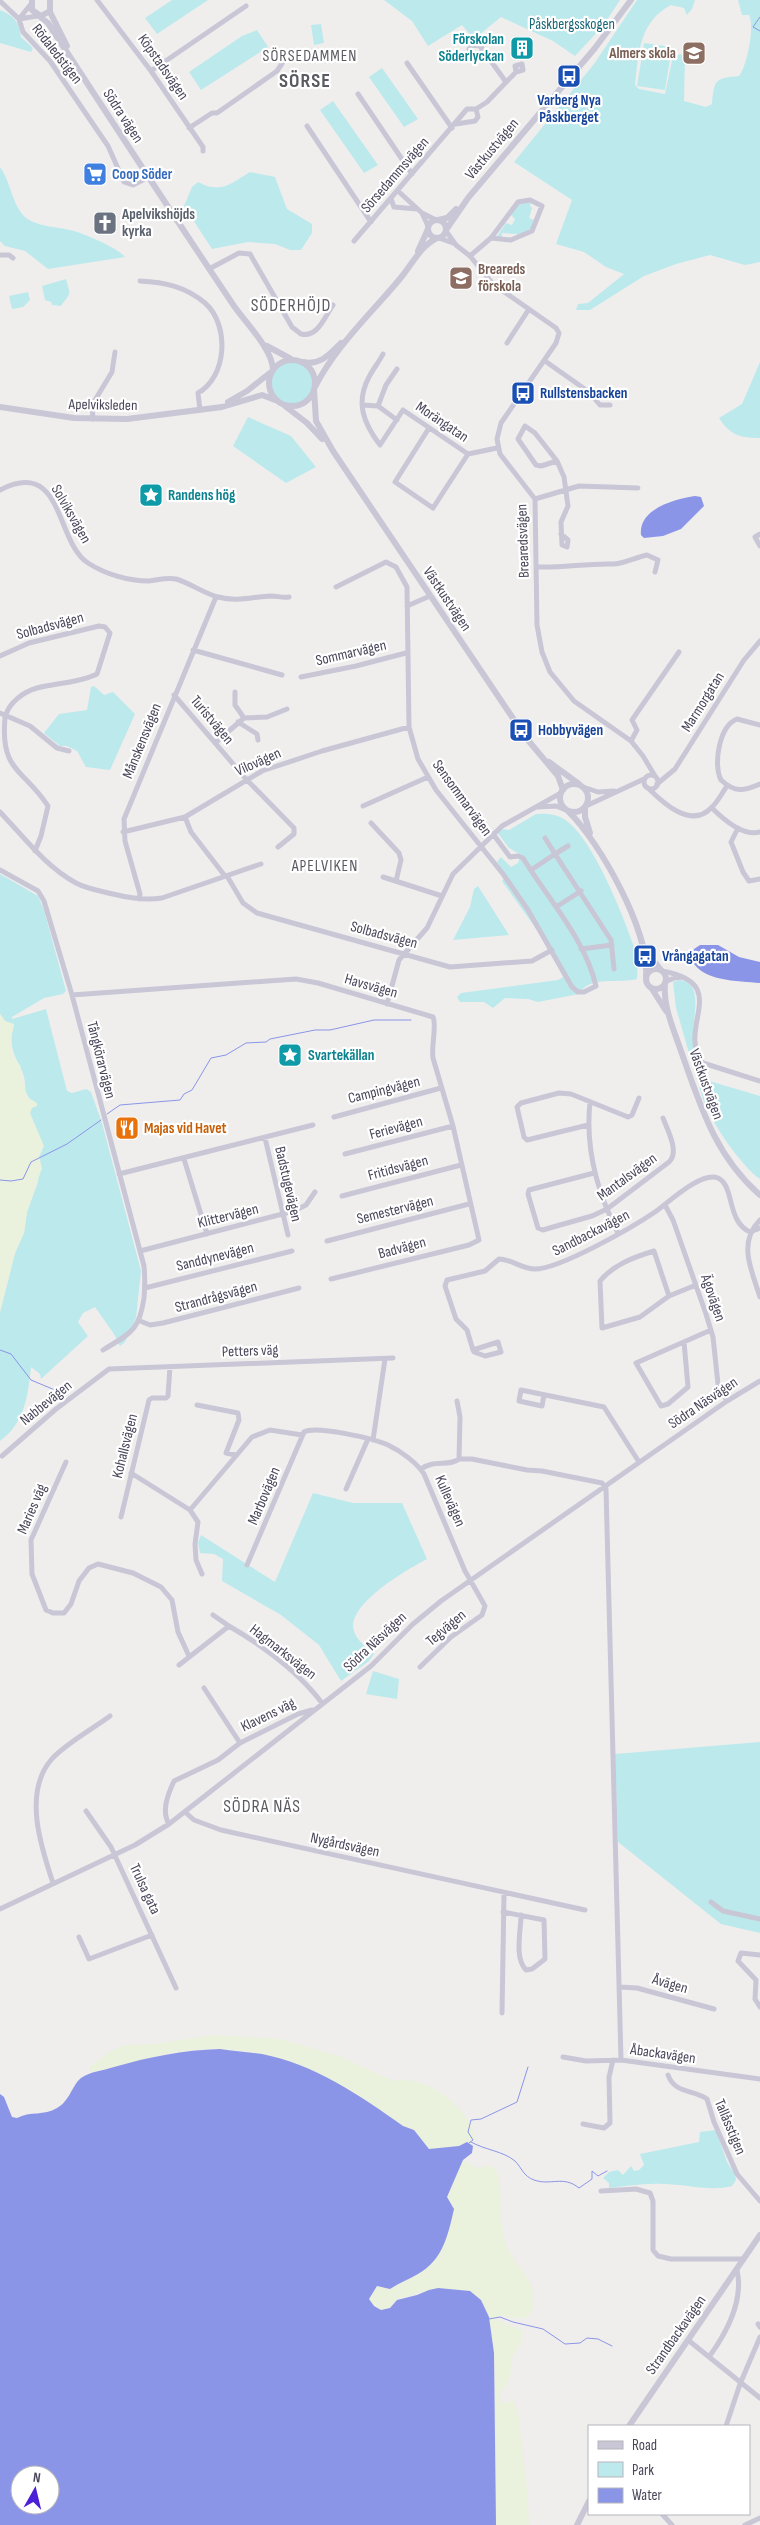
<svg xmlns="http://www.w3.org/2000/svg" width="760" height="2525" font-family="'Sofia Sans Condensed',sans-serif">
<rect width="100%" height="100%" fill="#efeeed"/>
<!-- green -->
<path fill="#bce9ec" d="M172,0H208L157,34L145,18Z
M384,0H620L603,26L575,56L553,41L501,17L474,39L462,25L428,46L412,21Z
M637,0H695L692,9L687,15L684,8L671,5C639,22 639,52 635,85L639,89L665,94L673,56L681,54L685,57L684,101L706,107L712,104C714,80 715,78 739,76C747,66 755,26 749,15H742L738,0H760V262L745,265L710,255L676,264L644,276L590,310H576L578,304L588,303L624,274L606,267L584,252L556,244L572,200L514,162L594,64Z
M0,10C14,16 19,21 21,37L33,48L31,52L0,43Z
M321,24L324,43L314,45L311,25Z
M257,30L268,47L201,90L189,72L242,36Z
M644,43L672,47L665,90L637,86Z
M382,68L418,119L404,127L369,77Z
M333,101L378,165L364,173L320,110Z
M0,167C11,182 12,206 26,218C38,227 60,227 74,231C87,235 118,248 125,257L48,269L25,251L5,246L0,241Z
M250,172L275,177L287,209L312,224V233L301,250H290L275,244L248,242L212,249L184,206L192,187L198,182C221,194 230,184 250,172Z
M524,201L531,203L530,206L532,208L529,218L534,220L532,228L517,237V234L502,233V237L496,238L506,223L512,225L515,219L511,215L518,204Z
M66,279C71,296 71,292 61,306L52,305L51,302L45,300L42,286Z
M28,292L30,300L23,307L12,309L9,296Z
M760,362V438C740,438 730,435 719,418L742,404Z
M271 383a21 21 0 1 1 42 0a21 21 0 1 1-42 0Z
M248,417L291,436L316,467L286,483L233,446Z
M94,686L104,695L113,692L135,714L110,770L86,767L77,751L67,746H60L44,733L59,714L87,710L91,687Z
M536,814C548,813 558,814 568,822C593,841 623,914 633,944C637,955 638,967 637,979C620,984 589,975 579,994L538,1002L528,999L505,998L493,1008L484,1002H460L457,997L461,993L558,980L563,977L547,944L502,881L506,877L497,862L501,857L511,867L518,863L521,855L509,848L497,832L501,829L509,830Z
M0,874L38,896L44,910L66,991L63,994L44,998L12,1017V1019L46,1009L67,1091L72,1093L86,1089L91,1092L102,1123L141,1271L136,1318L125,1342L120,1346L114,1334L95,1307L83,1313L78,1322L88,1336L41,1379L40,1374L31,1367C28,1395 25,1423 0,1441V1312L15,1253L24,1233L27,1212L38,1182L39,1156L42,1151V1142L30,1114L31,1101L25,1091C28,1064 4,1058 14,1025L5,1021L0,1014Z
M478,886L509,935L453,940L470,907L474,889Z
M679,980C716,983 674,1051 706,1068L700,1072L693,1067L676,1008L673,982Z
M699,1078L760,1096V1179C739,1164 697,1105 699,1078Z
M313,1493L353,1503H402L427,1559C408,1569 345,1605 354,1631C356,1640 368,1648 374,1654L369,1661L341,1681L319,1645L281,1615L222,1581L223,1559L214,1554L200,1553L198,1543L201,1535L275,1582Z
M373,1671L399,1679L397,1699L366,1694Z
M760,1742V1933L721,1924L618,1842L615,1754Z
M716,2130L727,2162L735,2174L736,2180L732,2186C710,2192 685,2184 663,2184C645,2183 627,2186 609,2188V2183L603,2178L609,2172L618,2170L623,2175L631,2166L634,2171L639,2170L644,2165L640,2154L699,2142L700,2132Z"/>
<!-- sand -->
<path fill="#eaf1dd" d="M0,1014L5,1021L14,1024L10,1043L14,1058L20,1065L27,1097L37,1103V1106L32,1108L30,1113L44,1146L39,1156L42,1168L27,1212L24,1233L15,1253L0,1312Z
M213,2035L282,2039L341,2057L394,2081C428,2074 469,2108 476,2139L459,2146L429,2149L414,2130L403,2126C342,2081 272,2042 193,2050C159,2053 126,2065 92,2072L90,2070L89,2067L111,2051L126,2045L153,2044Z
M463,2160C473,2165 476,2171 488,2165L496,2169C504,2190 499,2214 504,2237C509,2259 525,2269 532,2287C535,2294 535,2315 525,2318C518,2320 506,2316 499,2315L496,2319L523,2331C523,2344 516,2349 512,2359C510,2367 512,2375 508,2383C504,2390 496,2393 501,2403L513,2401L518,2412L528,2498L529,2525H496L494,2353L489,2317L481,2300L470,2291L438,2288L397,2299L390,2308L382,2310L374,2306L369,2299L377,2286L390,2289C399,2283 409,2280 418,2274C443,2260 447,2236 454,2209L447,2197Z"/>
<!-- water -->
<path fill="#8b95e7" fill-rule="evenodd" d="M695,496L701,497L704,506L681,529L663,536L644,538L641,535C638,509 675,499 695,496Z
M700,945H718L739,957L760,962V983C739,981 698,982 690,956L694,949Z
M220,2049C234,2051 248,2052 262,2054C314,2064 361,2096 403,2126L414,2130L429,2149L459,2146L467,2142L473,2146L472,2153L463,2160L447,2197L454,2209C448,2235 443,2260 418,2274C408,2280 399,2283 390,2289L377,2286L369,2299L374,2306L381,2310L390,2308L397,2300L417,2295L429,2290L438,2288L470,2291L481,2300L489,2317L494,2353L496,2525H0V2094L4,2097L12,2117L17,2118C30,2111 44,2116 57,2108C70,2101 72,2085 81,2078C91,2071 102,2071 114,2067C149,2057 183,2050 220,2049ZM20,2475H50V2505H20Z"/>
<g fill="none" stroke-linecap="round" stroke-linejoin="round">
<!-- stream -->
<path stroke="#8b95e7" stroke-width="1" d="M760,17L753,27L760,31
M107,1114L120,1105L180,1100L184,1094L192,1090L211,1058L226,1055L246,1043L266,1042L270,1039L315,1030H330L374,1020H411
M0,1180L11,1181L23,1179L31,1162L67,1144L101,1120
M0,1350L11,1354L31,1380L62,1393
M471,2142C485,2150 503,2151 515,2161C522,2168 523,2176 534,2180C551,2186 563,2175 579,2188L592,2179V2171L598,2176L607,2171
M469,2143L473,2140L468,2132L471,2120L481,2119L517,2102L528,2067
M489,2319L500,2317L513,2322L543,2329L565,2344L580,2343L587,2338L598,2339L612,2346"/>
<!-- minor -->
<path stroke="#c9c6d6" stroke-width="5" d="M97,0L151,71L203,147V151
M0,1L19,19
M19,19L23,32L50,61L108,146L124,182L133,185L149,177
M19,19L31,4
M19,19L37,16
M482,48V53L477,57L470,54L469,49L472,45L480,46L506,82
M407,63L452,128
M151,71L246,6
M358,94L412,174
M456,124L475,121L478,117L476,109
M307,126L371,222
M189,128L212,113H217L277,71L283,62
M398,191L422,213L436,220
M391,199L394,207L417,209
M422,213L428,226
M446,231L456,245L470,256L493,284L556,328L559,333L556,343L501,423L497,439L500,454L535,499L537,625L542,652L550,672L574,701L631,741L643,756L655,776
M439,238L453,243
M354,241L467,109H476L487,102L516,72L515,66L522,64L523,70L516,72
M0,255H9L13,258
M470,256L491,238L518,202L530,200L542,206L532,231L511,240L491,238
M209,269L239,253L250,254L292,327L301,334C318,338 325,316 333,305
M140,281C165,282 186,287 205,303C230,325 227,377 198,393L200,410
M507,343L529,309
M383,354C379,362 373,369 369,377C355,403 364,424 380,445L403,410L468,454L497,448
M545,361L589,392L600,405H610
M362,405L378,406L397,420
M378,406L386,385L397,369
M93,419L92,405L112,372L115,352
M429,428L395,482L433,508L468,454
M557,461L541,466L536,465L518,439L525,426L535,433L557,461L564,477L568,506L561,522L562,545L567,547L568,540L561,534
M0,490C64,457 55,542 88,563C105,574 128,581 149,581C158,580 167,577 176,579C190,583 203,593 218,597C237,602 252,597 271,596C277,596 283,598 289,597
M535,499L579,486L638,488
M760,534L755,537L760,546
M537,567C563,568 588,563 613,564C623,564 637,557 647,555L658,560L655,572
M336,587L386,562L396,567L407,587L409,727L418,759L436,790L503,874L528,910L572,987L578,992H584L596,986C585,939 548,899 523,858L518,856L510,857L493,834
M407,606L430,596
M193,650L282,675
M0,656L29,643L99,626L105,627L110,633L97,674C79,683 56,683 37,688C23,692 8,703 5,718C0,772 24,769 48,806L41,836L35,851
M301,677L356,666L406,653
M235,692V705L244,718
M174,695L246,779L294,828V834L278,847
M0,713L30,726L57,748L69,751
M238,722L257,734L258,740
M760,725L737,719C719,726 713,765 721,780C735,793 744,791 760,784
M631,741L637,730L632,720L679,652
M215,743L244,718L267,717L287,709
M644 782a7 7 0 1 1 14 0a7 7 0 1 1-14 0Z
M657,784L675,769L744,660L760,641
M583,787L598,792L614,791
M648,788C663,803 691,829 711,808C718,802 722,793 727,786
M363,806L428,777
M586,806L644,779
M538,807L556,806L566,810
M712,808C723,819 743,837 760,832
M0,812C24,837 45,866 76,883C87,889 101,891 113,894C129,898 145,901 162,898L261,864
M185,817L191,832L225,876
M371,823L399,853L401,860L396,881
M738,828L731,842L743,872L749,881L760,879
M123,832L185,817L262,771L322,751L409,727
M545,838L555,854L568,846
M0,870L38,891L44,901L72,995L144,1266C145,1277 145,1287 144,1298C139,1332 130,1333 103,1350
M531,870L555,854L611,940L614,969
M227,876L243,903L257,913L450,967L532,961L552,950
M383,877L442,896
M139,899L140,894L125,841L124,819L216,597
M556,907L581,891
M581,949L612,945
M662,971C734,984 675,1027 703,1063L760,1081
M665,982L674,978L682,977
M72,995L296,979L318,983L433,1017C437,1026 431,1046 433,1058L453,1126L479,1240L469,1245L331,1279
M387,1004L399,960L427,928L453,874L502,826L561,793
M590,1102C585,1148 597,1192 618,1233
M334,1117L441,1088
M588,1125L527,1140L524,1137L517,1107L521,1103L559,1093L571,1094L628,1117L632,1115L639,1098
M265,1138L288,1235
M345,1154L453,1126
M184,1159L207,1234
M594,1173L529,1190L528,1194L538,1228L543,1230L553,1227L592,1216L607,1209L669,1162C680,1152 667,1129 663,1118
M119,1174L313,1125
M342,1196L461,1165
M665,1205L673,1220L706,1314L713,1337L718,1384L727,1401
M760,1220C737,1243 752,1271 760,1297
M750,1232L760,1228
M327,1241L469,1204
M140,1251L294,1211L306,1205L315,1192
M145,1288L292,1251
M669,1296L654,1251C634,1257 613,1265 600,1281L602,1328L640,1317L669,1296L696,1285
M140,1321L150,1325L163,1323L299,1288
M684,1342L688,1387L668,1404L661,1406L636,1363L711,1330
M473,1350L498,1342L501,1352L485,1356L474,1352L473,1350L467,1330L456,1319L445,1286L447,1280L485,1271L499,1259C511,1259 522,1269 535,1269C560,1269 633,1227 655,1212C668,1203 701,1171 718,1178C735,1186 726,1221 750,1232
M544,1395L542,1406L519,1401L521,1390L604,1407L639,1462
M197,1405L238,1413L239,1420L226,1453L236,1455
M373,1440L385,1359
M2,1456L56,1409L109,1369L393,1358
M459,1459H472L527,1470L542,1471L602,1483L606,1489L621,2060
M66,1462L31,1540L32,1574L46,1610L53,1613H64L71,1604L79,1581L89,1568L98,1564L133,1573L161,1587L172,1600L178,1632L189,1656
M421,1469C434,1459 449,1467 459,1459L460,1417L457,1401
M131,1473L190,1510
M346,1489L368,1439
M121,1517L149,1400L152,1398H166L168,1396L170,1367
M247,1565L304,1432C316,1425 375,1439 388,1445C401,1451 417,1463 424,1474L465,1571L485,1606L482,1615L451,1637L420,1667
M202,1574L196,1560L195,1544L198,1522L190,1510L252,1437L270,1430L302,1435
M213,1615L229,1626
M179,1665L229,1626C263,1646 298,1671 322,1703
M204,1688L240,1743L298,1714L312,1710
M86,1811L111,1847L176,1988
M185,1812L194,1820L221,1830L585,1910
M169,1824C161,1811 168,1794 174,1781L218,1760L240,1743
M53,1883C41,1847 23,1793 51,1760C62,1746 94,1728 110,1716
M711,1902L723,1911L760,1919
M0,1909L135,1845L169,1824L371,1666L413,1624L441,1601L727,1401L760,1381
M503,1912L544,1920L545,1959L532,1969L526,1970C514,1958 521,1931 521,1915
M79,1937L89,1959L152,1935
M760,1955L741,1953L738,1961L756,1980L755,1999L760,2007
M620,1987L637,1988L714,2009
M502,2013L504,1893
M563,2057L586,2061L621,2060L760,2079
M668,2075C675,2094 693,2089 707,2099L714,2122L737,2174L760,2201
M583,2124L604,2128L610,2123L609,2077L613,2060
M601,2191L636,2189L650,2193L653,2201V2250L658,2256L671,2259H744
M758,2324L760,2327
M688,2340L760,2398
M709,2357C727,2332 744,2301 737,2270
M726,2426L740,2384L760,2337
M662,2514L672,2525
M745,2525L760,2518"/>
<!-- tertiary -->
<path stroke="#c9c6d6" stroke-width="6" d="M32,0V10L41,16L50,11V0
M50,12L67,46
M39,16L48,23C109,117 171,212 234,306C246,323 273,350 273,370
M428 229a9 9 0 1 1 18 0a9 9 0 1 1-18 0Z
M438,220L447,218L456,209
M446,230L468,198L595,48L631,0
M418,251L428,229
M267,346L291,359
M269 383a23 23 0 1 1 46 0a23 23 0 1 1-46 0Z
M303,362C320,366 330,354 341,343
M315,387C336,345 374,311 403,275C414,261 421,246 437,238
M314,389L316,421L333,451L527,739L558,776L563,790
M228,402L247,391L271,372
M285,406L307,423L322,439
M0,407L74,418L127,419L222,407L262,395L275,400
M549,762L579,784
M560 798a14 14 0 1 1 28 0a14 14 0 1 1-28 0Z
M585,808V817L590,833
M568,811C600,842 650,932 646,976
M646,951L661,970
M646 979a10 10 0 1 1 20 0a10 10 0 1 1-20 0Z
M665,984C663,1007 674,1030 681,1051C700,1105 715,1156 760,1195
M652,989L666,1011
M629,2426L760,2235
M577,2525L589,2501"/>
</g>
<!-- icons -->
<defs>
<g id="building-square" transform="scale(1.25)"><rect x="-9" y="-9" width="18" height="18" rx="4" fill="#0f9aa8" stroke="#fff"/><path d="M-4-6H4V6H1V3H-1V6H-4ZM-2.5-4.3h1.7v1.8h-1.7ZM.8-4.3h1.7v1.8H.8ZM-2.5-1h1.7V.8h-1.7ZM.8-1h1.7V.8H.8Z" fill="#fff"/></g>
<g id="school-square" transform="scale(1.25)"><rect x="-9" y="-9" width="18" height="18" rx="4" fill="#8d6e63" stroke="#fff"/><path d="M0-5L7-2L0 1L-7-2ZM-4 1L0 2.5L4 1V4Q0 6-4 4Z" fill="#fff"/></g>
<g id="bus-square" transform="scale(1.25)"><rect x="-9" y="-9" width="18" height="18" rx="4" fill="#1a4fb4" stroke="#fff"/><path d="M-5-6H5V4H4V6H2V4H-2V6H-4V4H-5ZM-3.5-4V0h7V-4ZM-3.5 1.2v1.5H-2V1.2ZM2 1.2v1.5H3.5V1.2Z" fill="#fff"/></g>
<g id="supermarket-square" transform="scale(1.25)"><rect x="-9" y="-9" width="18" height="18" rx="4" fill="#3f7fe0" stroke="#fff"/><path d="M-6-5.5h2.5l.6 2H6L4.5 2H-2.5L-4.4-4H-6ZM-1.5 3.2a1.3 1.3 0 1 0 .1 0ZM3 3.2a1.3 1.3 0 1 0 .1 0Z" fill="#fff"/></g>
<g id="church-square" transform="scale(1.25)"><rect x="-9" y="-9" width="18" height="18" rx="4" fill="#6b7280" stroke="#fff"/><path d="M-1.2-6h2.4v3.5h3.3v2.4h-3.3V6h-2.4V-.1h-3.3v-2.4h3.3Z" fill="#fff"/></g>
<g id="sight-square" transform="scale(1.25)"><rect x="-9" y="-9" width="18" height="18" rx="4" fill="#0f9aa8" stroke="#fff"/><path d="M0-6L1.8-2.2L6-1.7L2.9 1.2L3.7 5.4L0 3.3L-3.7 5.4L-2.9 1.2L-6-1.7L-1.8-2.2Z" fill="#fff"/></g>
<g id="restaurant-square" transform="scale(1.25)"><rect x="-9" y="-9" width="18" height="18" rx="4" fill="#e8710a" stroke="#fff"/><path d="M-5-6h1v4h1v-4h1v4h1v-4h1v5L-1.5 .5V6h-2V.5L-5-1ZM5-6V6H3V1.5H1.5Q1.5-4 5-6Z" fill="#fff"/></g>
</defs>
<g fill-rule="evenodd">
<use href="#building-square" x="522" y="48"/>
<use href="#school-square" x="694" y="53"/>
<use href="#bus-square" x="569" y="76"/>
<use href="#supermarket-square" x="95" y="174"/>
<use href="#church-square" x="105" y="223"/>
<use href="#school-square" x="461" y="278"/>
<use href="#bus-square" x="523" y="393"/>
<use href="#sight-square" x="151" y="495"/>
<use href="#bus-square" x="521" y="730"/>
<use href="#bus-square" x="645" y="956"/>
<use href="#sight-square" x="290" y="1055"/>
<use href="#restaurant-square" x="127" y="1128"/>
</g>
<g text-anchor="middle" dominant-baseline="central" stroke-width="4.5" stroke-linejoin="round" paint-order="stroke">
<!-- park labels -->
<g font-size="15" fill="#1a6777" stroke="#fff">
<text x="572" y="24">Påskbergsskogen</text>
</g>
<!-- culture labels -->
<g font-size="15" font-weight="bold" fill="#0d838f" stroke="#fff" text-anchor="start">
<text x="504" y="39" text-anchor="end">Förskolan<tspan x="504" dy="17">Söderlyckan</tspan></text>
<text x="168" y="495">Randens hög</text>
<text x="308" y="1055">Svartekällan</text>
</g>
<!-- education labels -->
<g font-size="15" font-weight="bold" fill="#785e54" stroke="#fff" text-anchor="end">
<text x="676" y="53">Almers skola</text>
<text x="478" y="269" text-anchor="start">Breareds<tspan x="478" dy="17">förskola</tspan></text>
</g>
<!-- street labels -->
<g font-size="15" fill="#494659" stroke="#fff">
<text transform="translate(57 54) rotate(52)">Rödaledstigen</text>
<text transform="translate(163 67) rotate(55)">Köpstadsvägen</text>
<text transform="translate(123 116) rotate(57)">Södra vägen</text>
<text transform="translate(492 149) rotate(-50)">Västkustvägen</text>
<text transform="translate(395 175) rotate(-49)">Sörsedammsvägen</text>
<text transform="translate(103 405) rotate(1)">Apelviksleden</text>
<text transform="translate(442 422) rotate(34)">Morängatan</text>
<text transform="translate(71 514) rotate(60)">Solviksvägen</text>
<text transform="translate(523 541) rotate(-92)">Brearedsvägen</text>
<text transform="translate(447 599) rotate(56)">Västkustvägen</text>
<text transform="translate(50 626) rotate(-15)">Solbadsvägen</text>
<text transform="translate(351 653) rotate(-13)">Sommarvägen</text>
<text transform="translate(703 702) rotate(-58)">Marmorgatan</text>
<text transform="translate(212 720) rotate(50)">Turistvägen</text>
<text transform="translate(142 741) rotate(-68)">Månskensvägen</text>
<text transform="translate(258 762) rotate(-24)">Vilovägen</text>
<text transform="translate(462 798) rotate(54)">Sensommarvägen</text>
<text transform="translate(384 935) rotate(15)">Solbadsvägen</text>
<text transform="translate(371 986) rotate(16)">Havsvägen</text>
<text transform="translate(101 1060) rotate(76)">Tångkörarvägen</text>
<text transform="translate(706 1084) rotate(70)">Västkustvägen</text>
<text transform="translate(384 1090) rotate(-14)">Campingvägen</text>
<text transform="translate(396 1128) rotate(-15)">Ferievägen</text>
<text transform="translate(398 1168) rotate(-15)">Fritidsvägen</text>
<text transform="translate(627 1177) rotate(-36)">Mantalsvägen</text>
<text transform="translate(288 1184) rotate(77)">Badstugevägen</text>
<text transform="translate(395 1210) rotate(-14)">Semestervägen</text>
<text transform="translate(228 1216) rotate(-14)">Klittervägen</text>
<text transform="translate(591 1233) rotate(-27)">Sandbackavägen</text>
<text transform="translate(402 1248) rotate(-15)">Badvägen</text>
<text transform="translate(215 1257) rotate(-14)">Sanddynevägen</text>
<text transform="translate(216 1297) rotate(-15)">Strandrågsvägen</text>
<text transform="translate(713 1298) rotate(71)">Ägovägen</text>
<text transform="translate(250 1351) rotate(-2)">Petters väg</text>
<text transform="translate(46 1403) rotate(-39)">Nabbevägen</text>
<text transform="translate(703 1403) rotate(-34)">Södra Näsvägen</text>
<text transform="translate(125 1446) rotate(-76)">Kohallsvägen</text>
<text transform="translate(264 1496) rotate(-67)">Marbovägen</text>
<text transform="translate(450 1501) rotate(66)">Kullevägen</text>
<text transform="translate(32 1509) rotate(-67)">Maries väg</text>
<text transform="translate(446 1628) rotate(-40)">Tegvägen</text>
<text transform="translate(375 1642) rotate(-43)">Södra Näsvägen</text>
<text transform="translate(283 1652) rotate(38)">Hagmarksvägen</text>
<text transform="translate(268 1715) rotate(-26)">Klavens väg</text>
<text transform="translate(345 1845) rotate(12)">Nygårdsvägen</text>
<text transform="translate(145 1889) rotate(65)">Trulsa gata</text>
<text transform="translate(670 1984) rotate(16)">Åvägen</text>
<text transform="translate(663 2054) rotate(8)">Åbackavägen</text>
<text transform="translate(730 2127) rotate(67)">Tallåsstigen</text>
<text transform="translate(676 2335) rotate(-55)">Strandbackavägen</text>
</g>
<!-- transit labels -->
<g font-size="15" font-weight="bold" fill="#164399" stroke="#fff" text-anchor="start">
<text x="569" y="100" text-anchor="middle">Varberg Nya<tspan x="569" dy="17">Påskberget</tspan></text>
<text x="540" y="393">Rullstensbacken</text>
<text x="538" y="730">Hobbyvägen</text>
<text x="662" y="956">Vrångagatan</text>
</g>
<!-- shop labels -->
<g font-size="15" font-weight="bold" fill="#366cbe" stroke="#fff" text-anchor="start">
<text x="112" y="174">Coop Söder</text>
</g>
<!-- worship labels -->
<g font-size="15" font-weight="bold" fill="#5b616d" stroke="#fff" text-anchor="start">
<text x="122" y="214">Apelvikshöjds<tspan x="122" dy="17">kyrka</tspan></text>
</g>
<!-- food labels -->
<g font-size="15" font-weight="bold" fill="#c56008" stroke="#fff" text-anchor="start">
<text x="144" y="1128">Majas vid Havet</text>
</g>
<!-- neighbourhood labels -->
<g font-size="16" letter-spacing="1" fill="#5b5a61" stroke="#fff">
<text x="310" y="56">SÖRSEDAMMEN</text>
<text x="325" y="866">APELVIKEN</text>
</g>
<!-- quarter labels -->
<g font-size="18" letter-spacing="1" fill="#5b5a61" stroke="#fff">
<text x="291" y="305">SÖDERHÖJD</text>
<text x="262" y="1806">SÖDRA NÄS</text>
</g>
<!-- district labels -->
<g font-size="20" font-weight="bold" letter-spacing="1" fill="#5b5a61" stroke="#fff">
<text x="305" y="81">SÖRSE</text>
</g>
</g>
<!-- legend -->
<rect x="588" y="2425" width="162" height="90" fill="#ffffff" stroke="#b6b5bd"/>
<rect x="598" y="2441" width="25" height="8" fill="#c9c6d6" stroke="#b6b5bd"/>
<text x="632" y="2450" font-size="15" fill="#494659">Road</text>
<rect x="598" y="2462" width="25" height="15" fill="#bce9ec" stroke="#b6b5bd"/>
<text x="632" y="2475" font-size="15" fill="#494659">Park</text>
<rect x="598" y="2488" width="25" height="15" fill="#8b95e7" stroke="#b6b5bd"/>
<text x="632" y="2500" font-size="15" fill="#494659">Water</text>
<!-- north arrow -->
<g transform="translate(35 2490) rotate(8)"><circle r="24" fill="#ffffff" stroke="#b6b5bd"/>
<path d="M0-4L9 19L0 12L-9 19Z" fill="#4b20d6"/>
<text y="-8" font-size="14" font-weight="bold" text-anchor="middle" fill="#494659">N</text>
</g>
</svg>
